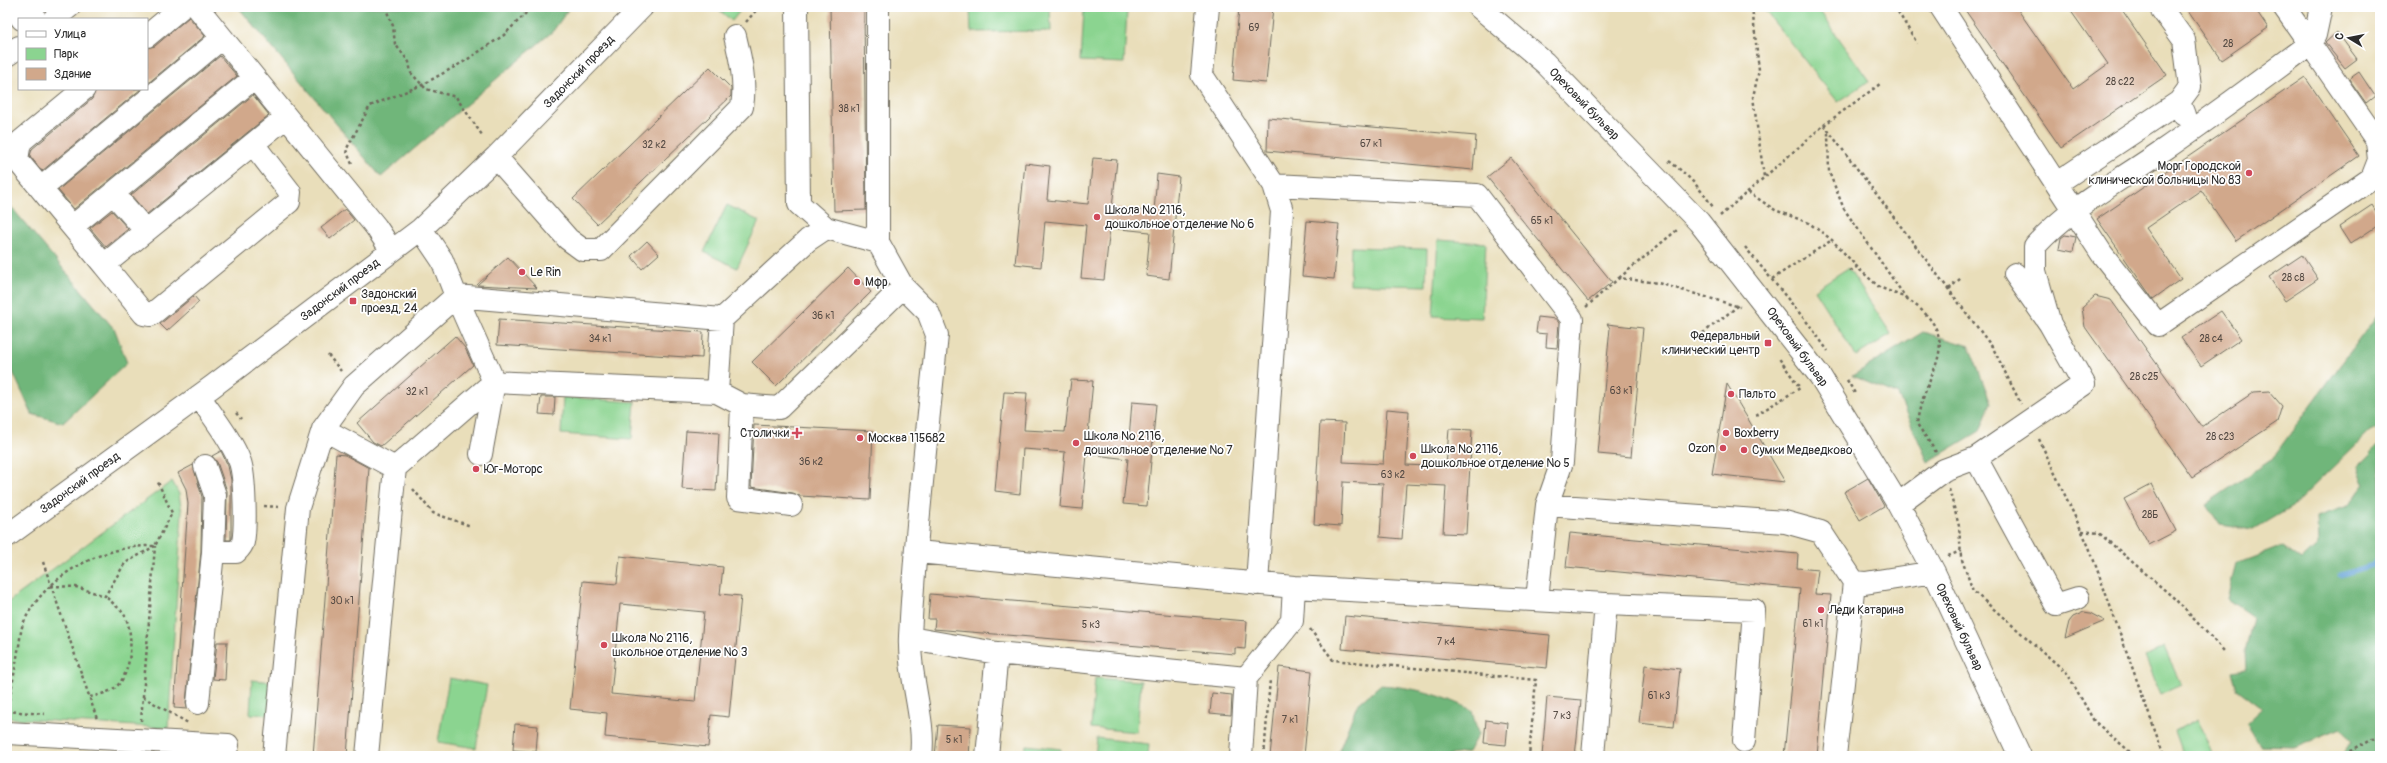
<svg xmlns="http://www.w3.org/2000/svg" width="2387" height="763" font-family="Pangolin,sans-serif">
<rect width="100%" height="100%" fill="#fff"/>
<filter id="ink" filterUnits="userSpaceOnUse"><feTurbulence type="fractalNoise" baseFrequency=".025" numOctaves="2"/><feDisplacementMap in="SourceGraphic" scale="8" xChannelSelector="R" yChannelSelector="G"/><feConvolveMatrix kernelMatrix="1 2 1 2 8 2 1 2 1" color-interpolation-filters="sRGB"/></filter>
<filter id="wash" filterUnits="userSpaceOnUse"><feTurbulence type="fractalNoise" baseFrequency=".012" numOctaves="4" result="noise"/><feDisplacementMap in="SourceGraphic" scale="16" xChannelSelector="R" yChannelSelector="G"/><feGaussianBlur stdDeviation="0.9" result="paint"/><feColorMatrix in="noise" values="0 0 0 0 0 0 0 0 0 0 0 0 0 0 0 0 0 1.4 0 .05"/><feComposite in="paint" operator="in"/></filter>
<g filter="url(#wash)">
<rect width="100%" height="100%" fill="#e9deba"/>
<!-- green -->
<path fill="#8bd490" stroke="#5b805e" d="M720,7H743L732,21L718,9Z
M970,7H1050L1051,31L971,32Z
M1762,7H1817L1869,81L1838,102Z
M1084,9L1127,11L1124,63L1081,61Z
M727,205L759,221L737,268L704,252Z
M1438,240L1486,243L1482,318L1433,316Z
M1351,247L1427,249L1426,286L1350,284Z
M1848,268L1891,334L1856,356L1814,290Z
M563,397L635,402L632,439L561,434Z
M172,481L179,494L182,513L168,728L7,718V603Z
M2164,647L2181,685L2161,694L2145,657Z
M449,678L487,685L476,748L438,742Z
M1095,678L1141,681L1137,732L1091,728Z
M252,680L274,682L272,715L250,714Z
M2197,719L2213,756H2184L2175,731Z
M1097,738L1149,744L1148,756H1095Z
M1026,745L1061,749L1060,756H1024Z"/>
<!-- forest -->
<path fill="#70b67a" stroke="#4e7052" d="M238,7H570L553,31L381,177Z
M7,202L115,330L127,363L63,423L32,414L7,359Z
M2380,311V426L2370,431L2292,507L2253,530L2220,525L2206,504L2271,460Z
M1923,332L1969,346L1991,403L1980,431L1928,462L1898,395L1852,376Z
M2380,444V756H2342L2352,742L2341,728L2294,747L2261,746L2246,723L2262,708L2237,689L2232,671L2246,669L2245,653L2253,617L2227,599L2236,564L2283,546L2302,560L2318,545L2317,517L2348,506L2365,484L2357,467Z
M1380,685C1413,687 1443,695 1472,710L1478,734L1468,752L1446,756H1337L1357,705Z"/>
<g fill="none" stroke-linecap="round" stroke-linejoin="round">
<!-- stream -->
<path stroke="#63a3d6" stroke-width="5" d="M2340,575L2373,565L2380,555"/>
</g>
<g id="blocks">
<!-- building -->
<path fill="#d1a88b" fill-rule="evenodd" d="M830,7H864L866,210L834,211Z
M1239,7H1273L1266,83L1233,80Z
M1963,7H2016L2073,89L2108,64L2068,7H2120L2167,75L2061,148Z
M2185,7H2254L2268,28L2222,60Z
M189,17L205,36L147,84V48L155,46Z
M2337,32L2357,59L2345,68L2325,43Z
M220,56L237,76L74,209L58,190Z
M710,67L731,88V96L597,224L573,199Z
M2359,72L2375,96L2366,103L2349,79Z
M2305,77L2359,156L2236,241L2201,190L2146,228L2181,279L2153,299L2097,219Z
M96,89H141L42,171L30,156L32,149L92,99Z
M253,95L269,115L147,214L131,195Z
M1268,118L1476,136L1473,170L1267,151Z
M1093,158L1117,160L1112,208L1154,212L1157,174L1179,177L1169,279L1146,276L1150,232L1110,228L1104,280L1081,278L1086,225L1045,221L1041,267L1015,264L1025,163L1050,166L1047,200L1088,204Z
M1511,158L1612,282L1588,301L1487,177Z
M2372,205L2380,218V224L2350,244L2339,227Z
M345,209L354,220L330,239L321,228Z
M112,211L128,229L106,247L90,228Z
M1307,221L1339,224L1334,279L1302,276Z
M2065,235L2076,237L2073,252L2059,249L2061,238Z
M647,241L659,254L642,269L631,256Z
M2302,255L2318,279L2285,301L2269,277Z
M508,257L537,288L477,285Z
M848,268L871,292L776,386L752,362Z
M194,296L199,302L167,331L160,324Z
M2095,296L2111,300L2202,427L2254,392L2269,391L2282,406L2277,422L2192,478L2085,327L2082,308Z
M2221,311L2241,339L2201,366L2181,338Z
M1538,317L1556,319L1559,323L1557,348L1546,347L1547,334L1536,333Z
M499,319L703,332L702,358L497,345Z
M1607,324L1643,328L1631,457L1598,454L1610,328Z
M455,336L465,348L473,365L381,446L373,442L357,423Z
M1071,380L1093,381L1088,434L1129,438L1132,402L1156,404L1147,506L1123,504L1128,459L1087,454L1082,509L1060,507L1065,452L1023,449L1020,494L995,491L1004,392L1027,393L1024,430L1065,432Z
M1727,384L1757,434L1785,482L1712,474Z
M541,397H555L554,415L539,414Z
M1387,409L1409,411L1406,465L1446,467L1449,429L1472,430L1466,534L1443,533L1446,486L1406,484L1402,539L1380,537L1383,484L1343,482L1341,526L1314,524L1320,422L1345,423L1343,462L1383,464Z
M754,425L873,431L870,500L800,496L793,493L751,487Z
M686,431L719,433L716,491L682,489Z
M221,451L228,466L231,480V540H226L227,491L217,462L212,456Z
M336,454L345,455L369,468L347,756H313Z
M193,465L202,497L201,551L186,702L187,709L174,708L188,504L186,489L178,473Z
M1868,478L1884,506L1860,520L1844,492Z
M2152,484L2176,531L2149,545L2124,499Z
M1570,533L1798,554L1797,568L1818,570L1815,594L1831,595L1817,756H1784L1800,589L1566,567Z
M620,556L723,567L720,594L741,596L729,717L711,715L708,747L605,737L607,713L570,709L583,581L617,584ZM620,604L704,612L695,702L611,694Z
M930,594L1247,621L1245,649L1235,648V654L934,629L935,619H928Z
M2084,612L2090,613L2105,621L2065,638L2069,622L2073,617Z
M1345,616L1550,635L1547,668L1342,649Z
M217,642H227L225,680L213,679Z
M1645,665L1680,669L1674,727L1639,723Z
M1279,667L1312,671L1304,756H1270Z
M1212,693L1232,695L1231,715L1210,713Z
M1547,697L1581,700L1575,756H1542Z
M1486,720L1508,723L1506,745L1484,743Z
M515,724L538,726L536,752L513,750Z
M938,725L971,727L969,756H935Z"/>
</g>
</g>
<g filter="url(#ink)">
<use href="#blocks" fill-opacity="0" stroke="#6e6a5d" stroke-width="1"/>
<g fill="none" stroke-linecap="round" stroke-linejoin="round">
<!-- minor casing -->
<g stroke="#6e6a5d" stroke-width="24">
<path id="minor" d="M13,7L22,19
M33,7L34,19
M197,7L376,227L392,251
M1208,7L1202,75L1274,185L1282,211L1257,584
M1479,7L1545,63L1699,222L1820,376L1898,504L1934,572L2020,756
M1941,7L2102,254L2158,325L2372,178L2379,160L2377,141L2310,44C2261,80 2212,117 2162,151C2119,181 2070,207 2035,246V271L2050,324
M2160,7L2184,40L2190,87L2179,102L2184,115
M2284,7L2310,44L2315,35L2321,7
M147,36L182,7
M84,89L20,142L17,160L104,265L286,117
M496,157L568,239L583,250H601L742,107C746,82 741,61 735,36
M2057,183L2179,102
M1274,185L1477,195L1572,319L1562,462L1547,505
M41,188L222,38
M113,193L145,230
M73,226L254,78
M826,228L878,242L903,287L928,312L937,335C927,435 915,536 910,636C908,675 926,720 921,756
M421,229L442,260L456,296L722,319L808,240L826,228L799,204L797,7
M878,242V7
M104,265L144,314L151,315L289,202L290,192L253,144
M717,392L722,319
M742,405L738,498L791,505
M323,429L395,468
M1976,458L2056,605L2078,598
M205,466L215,495L213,552
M1898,504L1944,470L1976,458L2084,384L2050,324L2015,274
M7,536L213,386L421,229L496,157L642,7
M917,552L1294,587L1606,604L1593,756
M1537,600L1547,505L1785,522L1821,532L1854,582L1865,583L1934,572
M1606,604L1754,610L1744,741
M910,638L997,653L1246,678L1292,621L1294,587
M198,703L213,552H236C239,549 242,546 243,542C246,528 245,476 240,462C231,439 213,417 199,396
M7,733L228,745
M274,756L298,508L323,429L354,386L456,296L494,382L481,454
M367,756L395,468L494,382L717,392L742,405L779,408L903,287
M987,756L997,653
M1241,756L1246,678
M1835,756L1854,582"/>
</g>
<!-- major casing -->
<g stroke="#6e6a5d" stroke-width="24">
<path id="major" d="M54,19L69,7
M7,55L19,47"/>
</g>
<!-- path -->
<path stroke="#6e6a5d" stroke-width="2.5" stroke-dasharray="3 3" stroke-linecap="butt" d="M385,7L393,26L395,44L409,62L411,73L426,89L456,97L482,135
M1752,7L1759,70L1753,97L1764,177
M1895,7L1917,43
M746,22L759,7
M1824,125L1993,348L2021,404
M1669,161C1687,174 1700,188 1713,207
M352,164L346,150L370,106L422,85L465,61L504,35L532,7
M1748,192L1775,210L1809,223L1832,240L1860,270L1879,287L1906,298L1844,209L1829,172L1828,133
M1720,216L1824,125L1880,84
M1745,247L1811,327L1828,351
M1850,271L1857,267
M1619,278L1677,230
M1772,279L1832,240
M1949,289L1961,278
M1906,298C1971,342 1923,370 1917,424L1936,452
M1586,307L1619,278L1658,283L1740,307
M1698,337L1738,306
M328,355L341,371
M1847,380L1856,395
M236,413L241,419
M1756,415L1800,388L1778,357
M2039,439L2089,547L2164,756
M413,489L433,513L471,526
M1949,489L1959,526L1961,557L1973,591L2067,673L2094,721L2128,750L2132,756
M264,506L279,507
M2082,531L2099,533L2175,599L2225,652
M1948,556L1961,551
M43,562L97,719
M51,586L76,587L105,596L125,563L155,546
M1310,629L1333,660L1536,680L1529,756
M7,685L11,691
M90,697C99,695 111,692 118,685C132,670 134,634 125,616C121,609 111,602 105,596
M143,697L188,723
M7,711C11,691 15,671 18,651C20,643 20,632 23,624C44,575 104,544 155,546L172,513L157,480
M7,711L45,714
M141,721L155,546
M1264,756L1270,679
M2333,756L2354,750L2380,735"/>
<!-- minor -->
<use href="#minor" stroke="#fff" stroke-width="22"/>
<!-- major -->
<use href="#major" stroke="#fff" stroke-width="22"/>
</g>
</g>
<!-- markers -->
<g fill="#d1495b" stroke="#fff" stroke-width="1.5">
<circle cx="2249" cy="173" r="4"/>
<circle cx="1097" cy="217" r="4"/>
<circle cx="522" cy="272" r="4"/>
<circle cx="857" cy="282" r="4"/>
<rect x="349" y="297" width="8" height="8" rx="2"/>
<rect x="1764" y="339" width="8" height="8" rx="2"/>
<circle cx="1731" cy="394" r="4"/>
<path d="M795 427h4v4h4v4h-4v4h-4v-4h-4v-4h4z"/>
<circle cx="1726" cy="433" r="4"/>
<circle cx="860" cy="438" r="4"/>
<circle cx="1076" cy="443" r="4"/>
<circle cx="1723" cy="448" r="4"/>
<circle cx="1744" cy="450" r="4"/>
<circle cx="1413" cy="456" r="4"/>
<circle cx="476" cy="469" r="4"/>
<circle cx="1821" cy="610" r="4"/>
<circle cx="604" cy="645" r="4"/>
</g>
<g text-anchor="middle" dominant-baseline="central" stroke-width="3.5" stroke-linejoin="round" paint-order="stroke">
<!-- number labels -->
<g font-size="10" fill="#544a43">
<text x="1254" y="28">69</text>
<text x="2228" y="44">28</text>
<text x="2120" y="82">28 с22</text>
<text x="849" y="109">38 к1</text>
<text x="1371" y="144">67 к1</text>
<text x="654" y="145">32 к2</text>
<text x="1542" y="221">65 к1</text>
<text x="2293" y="278">28 с8</text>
<text x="823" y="316">36 к1</text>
<text x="600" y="339">34 к1</text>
<text x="2211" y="339">28 с4</text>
<text x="2144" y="377">28 с25</text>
<text x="1621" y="391">63 к1</text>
<text x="417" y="392">32 к1</text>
<text x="2220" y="437">28 с23</text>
<text x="811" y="462">36 к2</text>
<text x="1393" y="475">63 к2</text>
<text x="2150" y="515">28Б</text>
<text x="342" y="601">30 к1</text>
<text x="1813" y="624">61 к1</text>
<text x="1091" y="625">5 к3</text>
<text x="1446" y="642">7 к4</text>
<text x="1659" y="696">61 к3</text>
<text x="1562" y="716">7 к3</text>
<text x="1290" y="720">7 к1</text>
<text x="954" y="740">5 к1</text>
</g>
<!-- street labels -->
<g font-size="12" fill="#2b2b2b" stroke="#fff">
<text transform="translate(579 72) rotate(-46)">Задонский проезд</text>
<text transform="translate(1584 104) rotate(46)">Ореховый бульвар</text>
<text transform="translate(340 290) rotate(-37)">Задонский проезд</text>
<text transform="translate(1797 347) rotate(54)">Ореховый бульвар</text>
<text transform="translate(80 483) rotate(-36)">Задонский проезд</text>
<text transform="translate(1959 627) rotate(65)">Ореховый бульвар</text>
</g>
<!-- poi labels -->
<g font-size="12" fill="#2b2b2b" stroke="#fff" text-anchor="start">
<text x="2241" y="166" text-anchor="end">Морг Городской<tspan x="2241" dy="14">клинической больницы № 83</tspan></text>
<text x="1105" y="210">Школа № 2116,<tspan x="1105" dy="14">дошкольное отделение № 6</tspan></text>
<text x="530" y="272">Le Rin</text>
<text x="865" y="282">Мфр</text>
<text x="361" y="294">Задонский<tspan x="361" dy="14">проезд, 24</tspan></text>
<text x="1760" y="336" text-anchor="end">Федеральный<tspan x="1760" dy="14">клинический центр</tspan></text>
<text x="1739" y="394">Пальто</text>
<text x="789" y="433" text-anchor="end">Столички</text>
<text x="1734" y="433">Boxberry</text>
<text x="1084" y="436">Школа № 2116,<tspan x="1084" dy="14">дошкольное отделение № 7</tspan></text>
<text x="868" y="438">Москва 115682</text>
<text x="1715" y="448" text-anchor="end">Ozon</text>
<text x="1421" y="449">Школа № 2116,<tspan x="1421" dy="14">дошкольное отделение № 5</tspan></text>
<text x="1752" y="450">Сумки Медведково</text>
<text x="484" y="469">Юг-Моторс</text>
<text x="1829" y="610">Леди Катарина</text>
<text x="612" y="638">Школа № 2116,<tspan x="612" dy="14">школьное отделение № 3</tspan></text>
</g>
</g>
<!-- margin -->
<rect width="2387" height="763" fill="none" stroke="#fff" stroke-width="24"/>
<!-- legend -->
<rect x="18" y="18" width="130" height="72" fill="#ffffff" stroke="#aaaaaa"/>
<rect x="26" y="31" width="20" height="6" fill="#ffffff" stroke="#aaaaaa"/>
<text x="54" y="38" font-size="12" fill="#2b2b2b">Улица</text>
<rect x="26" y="48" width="20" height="12" fill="#8bd490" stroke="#aaaaaa"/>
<text x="54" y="58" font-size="12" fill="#2b2b2b">Парк</text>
<rect x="26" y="68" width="20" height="12" fill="#d1a88b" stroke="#aaaaaa"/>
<text x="54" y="78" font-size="12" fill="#2b2b2b">Здание</text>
<!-- north arrow -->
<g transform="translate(2349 38) rotate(280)" stroke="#ffffff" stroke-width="3" paint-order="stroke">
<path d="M0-3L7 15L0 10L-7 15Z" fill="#2b2b2b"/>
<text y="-6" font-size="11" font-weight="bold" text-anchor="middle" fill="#2b2b2b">С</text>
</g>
</svg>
